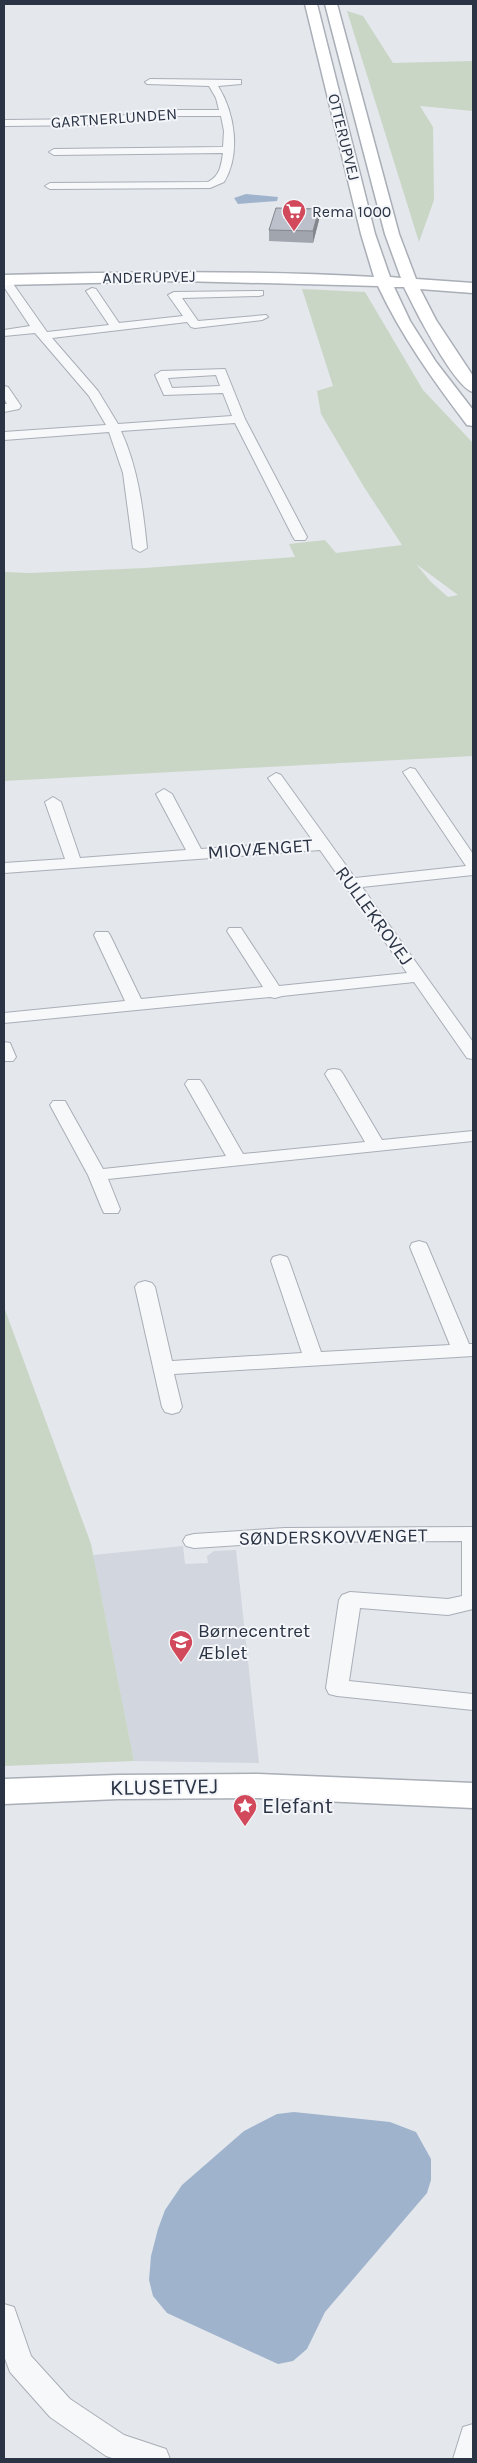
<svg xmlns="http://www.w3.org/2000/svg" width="477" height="2463" font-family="Karla,sans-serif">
<rect width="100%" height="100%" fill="#e4e7ec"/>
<!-- built -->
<path fill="#d2d6de" d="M183,1546L185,1564L208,1563L207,1556L214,1551L236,1550L259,1763L134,1761L93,1555Z"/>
<!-- green -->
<path fill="#c9d6c5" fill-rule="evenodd" d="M347,11L363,16L393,63L473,61V111L420,106L433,127L434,200L419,242Z
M302,289L365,292L423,390L473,443V756L4,781V572L30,573L145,568L295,557L289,544L325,540L336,553L402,545L364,487L321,414L317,391L333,386ZM416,564L458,595L448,597L431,582Z
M4,1307L91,1544L134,1761L4,1766Z"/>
<!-- water -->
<path fill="#9fb4cc" d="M246,194L278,197L277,201L238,204L234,198Z
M294,2112L390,2122L416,2132L431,2159V2180L427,2193L325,2312L307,2349L293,2361L278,2364L167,2313L153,2296L149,2280L151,2256L158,2229L165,2210L182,2185L244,2131L277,2114Z"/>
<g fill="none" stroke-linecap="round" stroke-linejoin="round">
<!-- street casing -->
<g stroke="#a9aeb7" stroke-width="2">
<path id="street" d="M150,79L241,80V84L218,86C235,113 241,154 224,182L210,188L50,189L45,186L50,183L208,182C220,176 221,166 223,153L54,155L49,152L54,149L223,147L224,131L221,116H161L98,125L4,126V120L98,119L161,110H219L216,98L209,86L147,84L145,82Z
M4,277L9,278L47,332L109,325L86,291L92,288L96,289L119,323L183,316L168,295L174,292L263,291V295L259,296L182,298L198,321L266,315L268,317L262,320L195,328L191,327L187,322L52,338L98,391L118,424L232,416L223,393L164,395L155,375L161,371L225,369L245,419L307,537L305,540H295L293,537L235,423L121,431C138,468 143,508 147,548L140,552L133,548L123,473L109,432L4,440V432L106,425L89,396L35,333L4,336V330L30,326L4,287ZM216,375L220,386L172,388L168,378Z
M4,386L8,387L21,406L19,409L4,412V404H7L4,398Z
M410,768L415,769L473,854V875L362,887L473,1042V1059L467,1058L414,982L282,996L275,998L270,997L4,1023V1013L125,1001L94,935L96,932H108L110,935L141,999L263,987L227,931L229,928H241L279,986L407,973L320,850L4,873V863L65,859L45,802L53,797L61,802L80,858L186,850L156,794L164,789L172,794L201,849L313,841L268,778L276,773L281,775L355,878L466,866L403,772Z
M4,1042L10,1043L16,1057L13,1061H4Z
M334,1069L340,1070L343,1074L382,1140L473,1131V1141L108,1179L120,1209L118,1213H104L102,1209L88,1175L50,1105L53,1101H65L103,1169L226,1156L185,1084L188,1080H200L203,1084L243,1154L365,1142L325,1074L328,1070Z
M419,1241L426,1243L428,1247L469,1344H473V1356L174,1374L182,1407L179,1412L172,1414L165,1412L162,1407L135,1287L138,1283L145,1281L152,1283L155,1287L172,1361L302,1353L271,1261L273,1257L280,1255L287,1257L289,1261L321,1352L450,1345L410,1247L412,1243Z
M473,1527V1609L448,1615L360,1608L349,1681L473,1694V1710L337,1696L329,1694L326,1688L339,1600L342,1595L350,1592L448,1599L462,1596V1541L285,1542L194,1548L186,1546L183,1541L186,1536L194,1534L285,1528Z
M4,2304L14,2307L31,2356L70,2399L124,2435L166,2449L170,2459H115L106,2456L50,2417L10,2372L4,2356Z
M473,2424V2459H453L463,2427Z"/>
</g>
<!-- secondary casing -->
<g stroke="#a9aeb7" stroke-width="3">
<path id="secondary" d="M305,4H317L375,234L390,277L401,278L385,234L325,4H337L399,234L416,279L473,283V293L420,289L436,320L473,376V392C454,387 414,308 404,287H394L410,321L436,362L473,410V426L467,425C433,380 402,337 378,286L180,281L4,285V275C127,272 251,270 374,277L361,234Z
M258,1774L473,1783V1808L258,1798L118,1799L4,1804V1779L118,1775Z"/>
</g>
<!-- street -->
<use href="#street" fill="#f7f8fa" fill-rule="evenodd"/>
<!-- secondary -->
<use href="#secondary" fill="#fff" fill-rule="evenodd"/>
</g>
<!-- wall -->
<path fill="#a1a5ae" d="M319,220L313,243L269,241V230Z"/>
<!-- shaded-wall -->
<path fill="#83868d" d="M319,209V220L313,243V231Z"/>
<!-- building -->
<path fill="#bbc0ca" stroke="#83868d" d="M276,208L319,209L313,231L269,230Z"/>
<!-- icons -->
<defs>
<g id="supermarket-pin" transform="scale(1.25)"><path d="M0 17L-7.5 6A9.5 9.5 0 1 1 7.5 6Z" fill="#d1495b" stroke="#f4f6f9"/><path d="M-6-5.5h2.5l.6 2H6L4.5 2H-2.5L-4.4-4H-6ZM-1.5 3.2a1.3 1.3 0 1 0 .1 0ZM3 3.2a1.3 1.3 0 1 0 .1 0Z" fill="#fff"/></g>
<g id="school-pin" transform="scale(1.25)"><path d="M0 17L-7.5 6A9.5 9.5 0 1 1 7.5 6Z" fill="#d1495b" stroke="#f4f6f9"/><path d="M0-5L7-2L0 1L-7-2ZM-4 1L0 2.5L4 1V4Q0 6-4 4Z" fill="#fff"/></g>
<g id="sight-pin" transform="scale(1.25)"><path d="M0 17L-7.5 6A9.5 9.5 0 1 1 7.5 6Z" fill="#d1495b" stroke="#f4f6f9"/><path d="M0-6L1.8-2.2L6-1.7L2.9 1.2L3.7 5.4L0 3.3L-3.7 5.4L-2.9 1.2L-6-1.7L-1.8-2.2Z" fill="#fff"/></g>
</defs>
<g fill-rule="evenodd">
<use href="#supermarket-pin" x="294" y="211"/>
<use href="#school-pin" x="181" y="1642"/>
<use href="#sight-pin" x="245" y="1806"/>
</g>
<g text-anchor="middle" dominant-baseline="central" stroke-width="4" stroke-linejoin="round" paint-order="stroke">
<!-- far-street labels -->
<g font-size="16" fill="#2b3445" stroke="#f4f6f9">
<text transform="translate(114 118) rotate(-4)">GARTNERLUNDEN</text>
<text transform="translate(344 137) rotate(76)">OTTERUPVEJ</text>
<text transform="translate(149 277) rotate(-1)">ANDERUPVEJ</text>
</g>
<!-- far-poi labels -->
<g font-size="16" fill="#2b3445" stroke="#f4f6f9" text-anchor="start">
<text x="312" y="211">Rema 1000</text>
</g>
<!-- street labels -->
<g font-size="19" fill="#2b3445" stroke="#f4f6f9">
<text transform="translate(260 849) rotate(-4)">MIOVÆNGET</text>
<text transform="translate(374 916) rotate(54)">RULLEKROVEJ</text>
<text transform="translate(333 1537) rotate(-1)">SØNDERSKOVVÆNGET</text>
</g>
<!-- poi labels -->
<g font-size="19" fill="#2b3445" stroke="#f4f6f9" text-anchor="start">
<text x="198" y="1631">Børnecentret<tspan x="198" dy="22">Æblet</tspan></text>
</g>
<!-- near-street labels -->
<g font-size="22" fill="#2b3445" stroke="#f4f6f9">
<text transform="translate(164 1787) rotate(-1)">KLUSETVEJ</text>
</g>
<!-- near-poi labels -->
<g font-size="22" fill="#2b3445" stroke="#f4f6f9" text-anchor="start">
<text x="262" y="1806">Elefant</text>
</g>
</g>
<!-- border -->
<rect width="477" height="2463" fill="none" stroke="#2b3445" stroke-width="10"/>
</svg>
